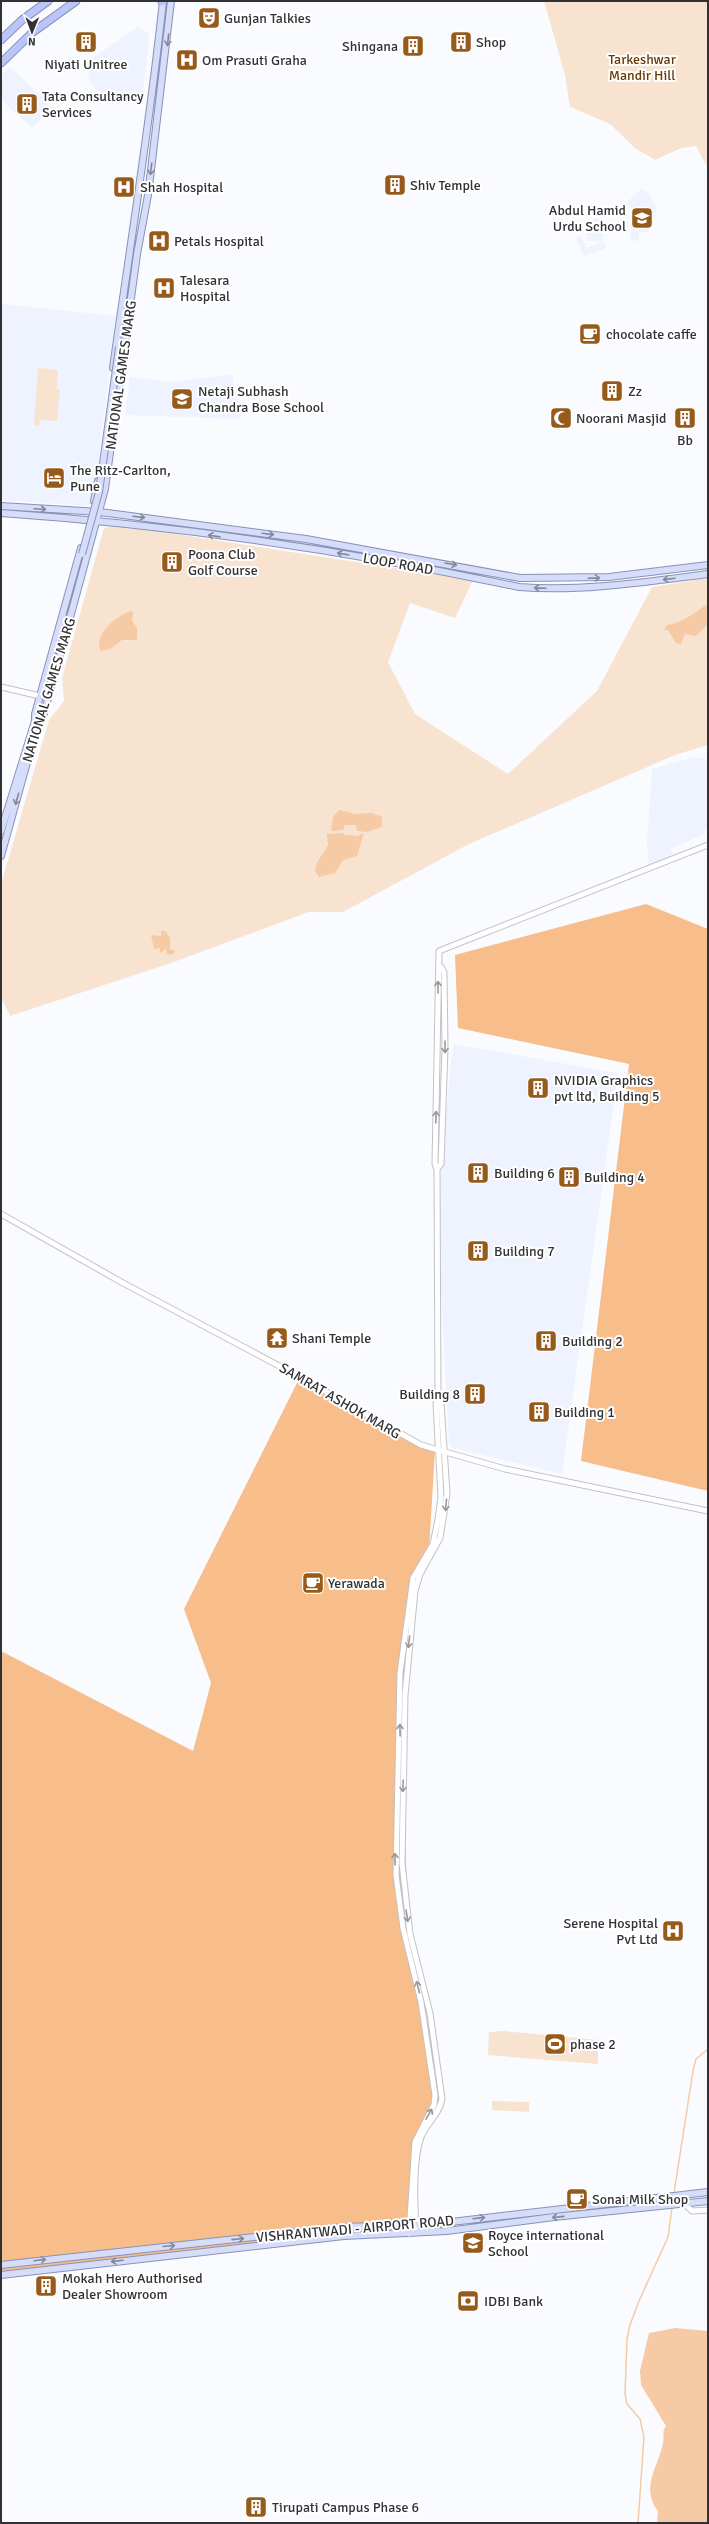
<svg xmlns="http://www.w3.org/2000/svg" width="709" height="2524" font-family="Signika,sans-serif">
<rect width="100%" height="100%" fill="#fafbff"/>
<!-- built -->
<path fill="#eff2ff" d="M138,27L149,33V40L142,100L108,98L96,90L88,77L90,60Z
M10,67L52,107L32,128L1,100V75Z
M642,188L651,197L657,210L648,232L639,233V241L630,240L633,210L626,203Z
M589,219H602L603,241H587L586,233L590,232Z
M581,235L586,248L604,242L606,248L584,256L576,238Z
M1,304L116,316L95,490L90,506L1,500Z
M232,374L241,416L239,419L125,415L130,377L173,382Z
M695,757L708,760V827L702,835L671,849L674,858L649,866L647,843L652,769Z
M453,1044L618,1073L562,1474L453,1448L449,1444L437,1209Z"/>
<!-- green -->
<path fill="#f8e3d1" d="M544,1H708V164L706,165L696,146L681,148L655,160L636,149L610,124L570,107L565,75Z
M38,368L58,370L57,390H60L57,421L40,420L39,426L34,425Z
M117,525L473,580L455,618L410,603L388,662L415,714L508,774L597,691L652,587L708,578V745L675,755L469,844L343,912H309L171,963L10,1016L1,997V884L49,720L64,701L62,678L104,528Z
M504,2031L598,2040V2064L488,2055L489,2032Z
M492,2101L529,2102V2112L492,2110Z"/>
<!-- forest -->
<path fill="#f7bd8a" d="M646,904L708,929V1491L581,1461L629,1064L458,1028L455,955Z
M300,1377L435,1450L428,1567L422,1576L416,1575L405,1624L408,1643L399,1696L409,1936L442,2099L421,2130L409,2222L1,2277V1651L193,1751L211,1683L184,1609Z"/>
<!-- water -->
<path fill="#f5caa4" d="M708,604V624L696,636L685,634L681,644L676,643L668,630H664L667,625C684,623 694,612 708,604Z
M131,611L133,612L132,621L137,628V640H122L110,649L101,651C92,634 118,615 131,611Z
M339,810L356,814L372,813L382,817V827L367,832L357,831L356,825H345L343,830L331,831L333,817Z
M343,833L344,835L357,836L364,833L357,856L343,860L335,873L319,877L315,871C316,860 323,855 328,845L327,834Z
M161,931H165L170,938V949L175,951L174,954L167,955L166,949L160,953V948L154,949L151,935L161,936Z
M545,2036L566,2038L565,2051L544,2050Z
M675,2328L708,2331V2523H657L658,2511C640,2487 658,2468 663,2443C665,2436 661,2433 666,2426L641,2385L640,2371L649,2333Z"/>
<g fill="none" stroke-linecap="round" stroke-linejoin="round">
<!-- stream -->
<path stroke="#f5caa4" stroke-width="1.5" d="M674,2193L693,2071L696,2059L708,2049
M638,2523L644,2437L640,2419L627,2404L625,2394L627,2339L630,2325L639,2301L668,2237L672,2207"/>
<!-- minor casing -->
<g stroke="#c1c2c7" stroke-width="7">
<path id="minor" d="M1,687L40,696
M437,1169L441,1164L445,1049L444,972L441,967
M1,1214L123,1283L300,1377L421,1445L505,1469L708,1511
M684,2203L692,2211L708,2210
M416,2233C415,2206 412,2162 421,2137C427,2123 439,2115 442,2099L430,2013L410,1934L402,1863L405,1695L415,1591L420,1574L440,1538L447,1494L441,1402L438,1397
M409,2234L415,2142L434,2105L435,2095L421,2002L403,1928L396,1875L400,1673L413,1578L433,1544L438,1519L441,1497L436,1403L438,1397L437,1169L435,1164L439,951L708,845"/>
</g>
<!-- major casing -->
<g stroke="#8a92b4" stroke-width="8">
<path id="major" d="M113,368C130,246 150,124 163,1
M94,501L98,481
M1,506L100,512L306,539L520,578L609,577L708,565
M1,513C175,525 349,551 519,587C582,592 645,582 708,574
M39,722L43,717L105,489L137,254L148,195L171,1
M1,831L35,721V714L81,548
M1,856L38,723
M1,2265L343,2227L434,2224L708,2192
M1,2275L344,2236L447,2231L554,2217L708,2201"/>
</g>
<!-- highway casing -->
<g stroke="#8a92b4" stroke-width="9">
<path id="highway" d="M162,1V2
M1,40L22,20L48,1
M1,63L33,32L76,1"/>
</g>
<!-- minor -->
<use href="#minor" stroke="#fff" stroke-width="5"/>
<!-- major -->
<use href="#major" stroke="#d6ddfb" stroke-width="6"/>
<!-- highway -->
<use href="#highway" stroke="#bac6f9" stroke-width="7"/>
<!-- major-bridge casing -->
<g stroke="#8a92b4" stroke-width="8" stroke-linecap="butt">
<path id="major-bridge" d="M82,554L99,492L119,347"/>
</g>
<!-- major-bridge -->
<use href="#major-bridge" stroke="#d6ddfb" stroke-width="6"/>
</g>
<!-- one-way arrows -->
<defs><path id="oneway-shaft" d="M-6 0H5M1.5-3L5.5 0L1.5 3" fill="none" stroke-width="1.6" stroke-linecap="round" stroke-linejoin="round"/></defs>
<g stroke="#848898">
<use href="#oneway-shaft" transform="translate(168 40) rotate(96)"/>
<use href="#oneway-shaft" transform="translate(151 169) rotate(97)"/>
<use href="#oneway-shaft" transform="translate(40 509) rotate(3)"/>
<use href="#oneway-shaft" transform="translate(139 517) rotate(7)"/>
<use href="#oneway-shaft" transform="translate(268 534) rotate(7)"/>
<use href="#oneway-shaft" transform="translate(214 536) rotate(-172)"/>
<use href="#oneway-shaft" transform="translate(343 554) rotate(-170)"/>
<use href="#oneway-shaft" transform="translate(451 564) rotate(10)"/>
<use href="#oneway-shaft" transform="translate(594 578) rotate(-2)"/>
<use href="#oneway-shaft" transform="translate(669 579) rotate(173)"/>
<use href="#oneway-shaft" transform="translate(540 588) rotate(-178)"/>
<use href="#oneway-shaft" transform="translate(17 799) rotate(106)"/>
<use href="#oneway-shaft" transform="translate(558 2217) rotate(174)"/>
<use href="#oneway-shaft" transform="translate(479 2218) rotate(-7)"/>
<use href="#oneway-shaft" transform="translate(238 2239) rotate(-6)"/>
<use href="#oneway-shaft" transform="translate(169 2246) rotate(-5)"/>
<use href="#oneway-shaft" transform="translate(40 2260) rotate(-7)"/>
<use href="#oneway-shaft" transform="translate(117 2261) rotate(173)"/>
</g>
<g stroke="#98989a">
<use href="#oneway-shaft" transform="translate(438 987) rotate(-91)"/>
<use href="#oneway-shaft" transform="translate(445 1047) rotate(90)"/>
<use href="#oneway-shaft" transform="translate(436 1117) rotate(-88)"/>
<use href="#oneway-shaft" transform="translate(446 1505) rotate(95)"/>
<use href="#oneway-shaft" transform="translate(409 1642) rotate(96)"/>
<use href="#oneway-shaft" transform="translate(400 1730) rotate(-91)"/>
<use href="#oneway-shaft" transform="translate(403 1786) rotate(92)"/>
<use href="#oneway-shaft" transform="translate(395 1859) rotate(-91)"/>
<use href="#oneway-shaft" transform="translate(407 1916) rotate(81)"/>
<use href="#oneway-shaft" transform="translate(418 1987) rotate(-104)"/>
<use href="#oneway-shaft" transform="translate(429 2114) rotate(-60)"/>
</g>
<!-- icons -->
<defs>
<g id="theatre-square" transform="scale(1.15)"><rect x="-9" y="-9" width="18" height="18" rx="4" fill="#965b1b" stroke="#fff"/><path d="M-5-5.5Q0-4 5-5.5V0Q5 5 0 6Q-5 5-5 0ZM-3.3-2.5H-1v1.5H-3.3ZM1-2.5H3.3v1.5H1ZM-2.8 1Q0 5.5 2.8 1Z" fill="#fff"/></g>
<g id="building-square" transform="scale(1.15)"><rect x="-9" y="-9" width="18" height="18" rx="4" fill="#965b1b" stroke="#fff"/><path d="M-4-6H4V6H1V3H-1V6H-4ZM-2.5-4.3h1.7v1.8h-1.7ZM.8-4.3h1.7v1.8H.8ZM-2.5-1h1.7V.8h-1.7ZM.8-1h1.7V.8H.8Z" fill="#fff"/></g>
<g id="hospital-square" transform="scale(1.15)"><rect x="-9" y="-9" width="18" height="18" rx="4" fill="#965b1b" stroke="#fff"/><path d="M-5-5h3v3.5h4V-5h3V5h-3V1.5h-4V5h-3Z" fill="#fff"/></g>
<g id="school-square" transform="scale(1.15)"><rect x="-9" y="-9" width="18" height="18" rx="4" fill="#965b1b" stroke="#fff"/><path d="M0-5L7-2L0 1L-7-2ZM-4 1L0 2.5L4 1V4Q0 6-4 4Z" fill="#fff"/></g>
<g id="cafe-square" transform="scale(1.15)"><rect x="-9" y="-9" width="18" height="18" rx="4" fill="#965b1b" stroke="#fff"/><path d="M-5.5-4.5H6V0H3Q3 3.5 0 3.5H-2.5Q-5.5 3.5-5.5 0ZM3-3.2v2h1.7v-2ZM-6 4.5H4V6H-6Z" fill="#fff"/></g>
<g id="mosque-square" transform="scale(1.15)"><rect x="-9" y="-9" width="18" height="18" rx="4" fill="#965b1b" stroke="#fff"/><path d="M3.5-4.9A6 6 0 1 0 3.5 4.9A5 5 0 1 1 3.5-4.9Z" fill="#fff"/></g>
<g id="hotel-square" transform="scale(1.15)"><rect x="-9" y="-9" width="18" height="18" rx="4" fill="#965b1b" stroke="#fff"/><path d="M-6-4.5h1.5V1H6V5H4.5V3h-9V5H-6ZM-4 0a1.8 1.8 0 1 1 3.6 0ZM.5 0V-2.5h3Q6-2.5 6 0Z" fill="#fff"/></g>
<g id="temple-square" transform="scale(1.15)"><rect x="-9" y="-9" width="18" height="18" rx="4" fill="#965b1b" stroke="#fff"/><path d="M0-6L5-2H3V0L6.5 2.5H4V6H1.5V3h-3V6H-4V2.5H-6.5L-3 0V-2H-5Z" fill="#fff"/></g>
<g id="stadium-square" transform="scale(1.15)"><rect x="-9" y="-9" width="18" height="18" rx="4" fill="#965b1b" stroke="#fff"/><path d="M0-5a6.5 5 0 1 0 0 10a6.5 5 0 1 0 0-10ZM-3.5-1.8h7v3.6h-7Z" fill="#fff"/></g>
<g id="bank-square" transform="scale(1.15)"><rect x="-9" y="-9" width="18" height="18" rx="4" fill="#965b1b" stroke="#fff"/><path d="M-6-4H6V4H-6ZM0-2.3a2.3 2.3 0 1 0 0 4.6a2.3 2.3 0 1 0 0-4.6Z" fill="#fff"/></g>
</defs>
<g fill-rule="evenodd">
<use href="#theatre-square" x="209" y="18"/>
<use href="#building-square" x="86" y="42"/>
<use href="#building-square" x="461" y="42"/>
<use href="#building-square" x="413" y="46"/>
<use href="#hospital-square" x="187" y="60"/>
<use href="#building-square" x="27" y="104"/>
<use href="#building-square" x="395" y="185"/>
<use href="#hospital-square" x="124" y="187"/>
<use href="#school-square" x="642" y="218"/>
<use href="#hospital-square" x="159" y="241"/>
<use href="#hospital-square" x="164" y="288"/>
<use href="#cafe-square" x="590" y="334"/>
<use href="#building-square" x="612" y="391"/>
<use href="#school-square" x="182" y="399"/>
<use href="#mosque-square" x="561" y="418"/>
<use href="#building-square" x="685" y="418"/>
<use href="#hotel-square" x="54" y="478"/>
<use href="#building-square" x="172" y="562"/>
<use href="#building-square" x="538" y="1088"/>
<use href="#building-square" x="478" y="1173"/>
<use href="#building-square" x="569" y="1177"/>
<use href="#building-square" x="478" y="1251"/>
<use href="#temple-square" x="277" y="1338"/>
<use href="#building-square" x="546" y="1341"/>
<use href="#building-square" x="475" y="1394"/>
<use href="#building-square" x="539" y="1412"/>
<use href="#cafe-square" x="313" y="1583"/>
<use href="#hospital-square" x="673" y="1931"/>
<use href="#stadium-square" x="555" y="2044"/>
<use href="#cafe-square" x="577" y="2199"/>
<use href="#school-square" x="473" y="2243"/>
<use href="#building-square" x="46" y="2286"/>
<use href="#bank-square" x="468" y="2301"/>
<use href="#building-square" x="256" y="2507"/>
</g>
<g text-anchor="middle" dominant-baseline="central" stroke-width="4" stroke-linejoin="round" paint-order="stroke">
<!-- poi labels -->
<g font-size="14" fill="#323234" stroke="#fff" text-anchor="start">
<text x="224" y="18">Gunjan Talkies</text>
<text x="476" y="42">Shop</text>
<text x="398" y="46" text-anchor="end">Shingana</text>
<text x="202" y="60">Om Prasuti Graha</text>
<text x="86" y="64" text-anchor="middle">Niyati Unitree</text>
<text x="42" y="96">Tata Consultancy<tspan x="42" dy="16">Services</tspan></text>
<text x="410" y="185">Shiv Temple</text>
<text x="140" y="187">Shah Hospital</text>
<text x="626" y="210" text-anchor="end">Abdul Hamid<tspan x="626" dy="16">Urdu School</tspan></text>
<text x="174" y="241">Petals Hospital</text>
<text x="180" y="280">Talesara<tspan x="180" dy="16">Hospital</tspan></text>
<text x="606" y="334">chocolate caffe</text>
<text x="198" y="391">Netaji Subhash<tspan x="198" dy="16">Chandra Bose School</tspan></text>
<text x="628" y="391">Zz</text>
<text x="576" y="418">Noorani Masjid</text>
<text x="685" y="440" text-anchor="middle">Bb</text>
<text x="70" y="470">The Ritz-Carlton,<tspan x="70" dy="16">Pune</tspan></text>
<text x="188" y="554">Poona Club<tspan x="188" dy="16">Golf Course</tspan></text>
<text x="554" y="1080">NVIDIA Graphics<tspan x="554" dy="16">pvt ltd, Building 5</tspan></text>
<text x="494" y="1173">Building 6</text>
<text x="584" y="1177">Building 4</text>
<text x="494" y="1251">Building 7</text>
<text x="292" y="1338">Shani Temple</text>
<text x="562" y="1341">Building 2</text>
<text x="460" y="1394" text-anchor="end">Building 8</text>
<text x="554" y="1412">Building 1</text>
<text x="328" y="1583">Yerawada</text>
<text x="658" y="1923" text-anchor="end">Serene Hospital<tspan x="658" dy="16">Pvt Ltd</tspan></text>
<text x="570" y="2044">phase 2</text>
<text x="592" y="2199">Sonai Milk Shop</text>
<text x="488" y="2235">Royce international<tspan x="488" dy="16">School</tspan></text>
<text x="62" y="2278">Mokah Hero Authorised<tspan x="62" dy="16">Dealer Showroom</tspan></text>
<text x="484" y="2301">IDBI Bank</text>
<text x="272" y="2507">Tirupati Campus Phase 6</text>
</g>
<!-- park labels -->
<g font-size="14" fill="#693b04" stroke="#fff">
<text x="642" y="59">Tarkeshwar<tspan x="642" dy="16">Mandir Hill</tspan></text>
</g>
<!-- street labels -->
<g font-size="14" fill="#323234" stroke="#fff">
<text transform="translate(121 375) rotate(-82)">NATIONAL GAMES MARG</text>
<text transform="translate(398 564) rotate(10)">LOOP ROAD</text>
<text transform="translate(49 690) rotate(-73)">NATIONAL GAMES MARG</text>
<text transform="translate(340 1401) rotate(30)">SAMRAT ASHOK MARG</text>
<text transform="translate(355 2229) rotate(-5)">VISHRANTWADI - AIRPORT ROAD</text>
</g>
</g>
<!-- border -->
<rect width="709" height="2524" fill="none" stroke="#323234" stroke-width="4"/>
<!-- north arrow -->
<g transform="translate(32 32) rotate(181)" stroke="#ffffff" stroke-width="3" paint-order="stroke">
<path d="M0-3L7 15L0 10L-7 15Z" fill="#323234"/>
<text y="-6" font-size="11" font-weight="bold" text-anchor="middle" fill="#323234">N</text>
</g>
</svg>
